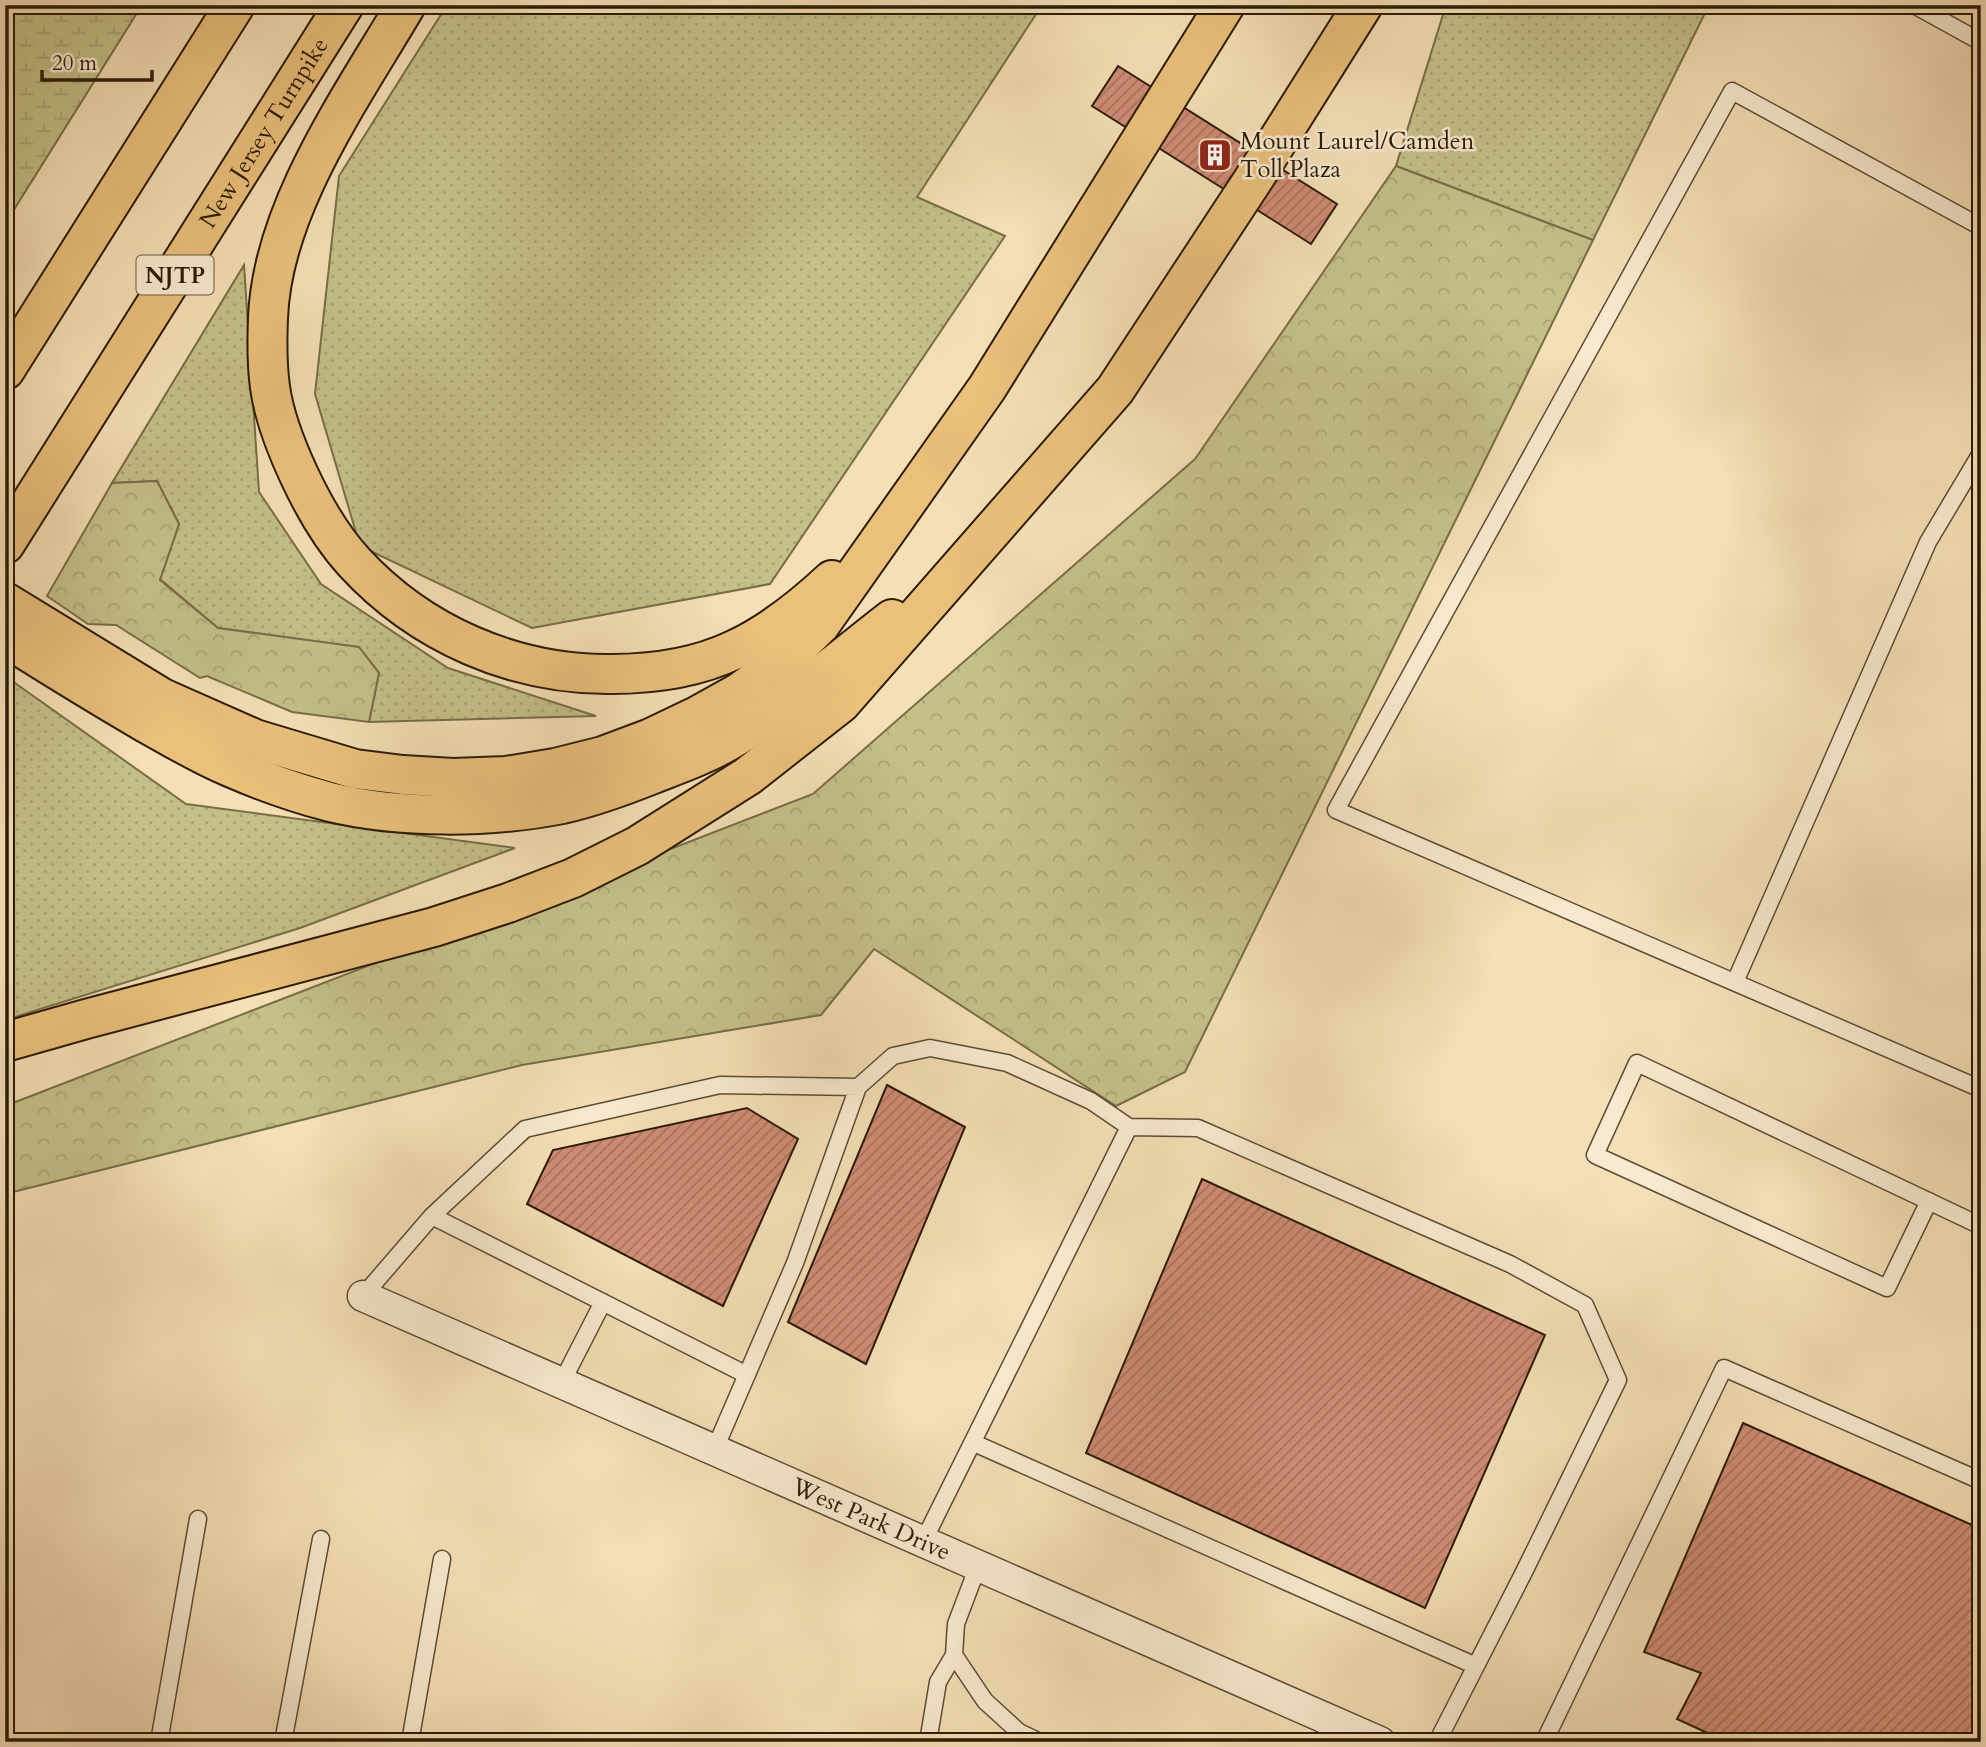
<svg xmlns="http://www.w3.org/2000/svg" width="1986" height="1747" font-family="Cardo,serif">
<defs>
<pattern id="grass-dots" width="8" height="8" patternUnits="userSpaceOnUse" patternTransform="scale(1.75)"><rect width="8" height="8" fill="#c4c088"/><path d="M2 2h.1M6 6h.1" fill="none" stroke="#a9a474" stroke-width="1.8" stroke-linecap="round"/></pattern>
<pattern id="forest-crowns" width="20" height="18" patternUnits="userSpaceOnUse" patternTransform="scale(1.75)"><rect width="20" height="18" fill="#c4c088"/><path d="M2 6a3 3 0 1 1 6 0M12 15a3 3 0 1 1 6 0" fill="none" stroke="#a9a474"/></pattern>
<pattern id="wetland-marsh" width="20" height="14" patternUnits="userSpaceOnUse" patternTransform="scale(1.75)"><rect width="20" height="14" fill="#c4c088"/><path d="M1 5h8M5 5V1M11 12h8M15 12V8" fill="none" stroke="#a9a474"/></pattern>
<pattern id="building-hatch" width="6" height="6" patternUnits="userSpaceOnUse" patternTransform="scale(1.75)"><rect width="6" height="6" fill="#d08c75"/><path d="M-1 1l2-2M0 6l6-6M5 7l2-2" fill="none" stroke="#a9725e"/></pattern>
</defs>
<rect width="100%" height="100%" fill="#f5dfb6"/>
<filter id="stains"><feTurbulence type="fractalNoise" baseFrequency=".00286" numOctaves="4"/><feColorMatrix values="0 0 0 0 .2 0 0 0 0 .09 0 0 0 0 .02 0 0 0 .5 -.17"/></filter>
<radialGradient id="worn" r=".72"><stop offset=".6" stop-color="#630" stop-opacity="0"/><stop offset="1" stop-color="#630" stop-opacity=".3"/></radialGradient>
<!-- grass -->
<path fill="url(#grass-dots)" stroke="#776e47" stroke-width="2" d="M447,5H1042L917,197L1005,236L770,584L532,628L360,546L315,394L339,176Z
M1446,5H1709L1593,240L1396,166Z
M244,265L259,492L321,584L448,668L596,716L369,722L379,673L359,648L218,628L160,579L179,524L157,481L112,483Z
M5,676L186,804L515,848L300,928L5,1020Z"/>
<!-- forest -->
<path fill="url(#forest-crowns)" stroke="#776e47" stroke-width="2" d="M1396,166L1593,240L1185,1072L1116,1106L874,949L821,1015L522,1065L5,1194V1106L813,794L1195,459Z
M157,481L179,524L160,580L218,628L359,647L379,673L369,722L292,712L207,676L200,678L116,625L88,624L47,596L112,483Z"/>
<!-- wetland -->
<path fill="url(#wetland-marsh)" stroke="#776e47" stroke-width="2" d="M5,5H142L5,224Z"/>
<!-- building -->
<path fill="url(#building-hatch)" stroke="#2a1b06" stroke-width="2" d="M1118,66L1337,204L1311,244L1092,106Z
M887,1085L965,1127L866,1364L788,1322Z
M747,1108L798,1139L723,1306L527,1204L553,1150Z
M1202,1179L1545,1335L1425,1608L1086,1453Z
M1743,1423L1981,1529V1742H1727L1677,1719L1701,1673L1644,1652Z"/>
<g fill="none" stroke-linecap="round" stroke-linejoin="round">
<!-- lane casing -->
<g stroke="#5d4c32" stroke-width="19">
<path id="lane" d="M1914,5L1981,42
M1981,227L1732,91L1336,810L1981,1089
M1735,982L1928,542L1981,453
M858,1087L893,1056L930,1048L1007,1063L1091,1101L1129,1127
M1929,1201L1887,1288L1595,1155L1637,1063L1981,1226
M432,1216L747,1375
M363,1296L432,1216L525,1129L720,1085L858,1087L795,1263L714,1451
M561,1384L603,1302
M974,1443L1476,1666
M923,1542L1129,1127L1198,1128L1510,1264L1585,1305L1618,1380L1524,1572L1437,1742
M978,1566L956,1624L954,1655L985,1701L1019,1732L1040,1742
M159,1742L198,1519
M283,1742L321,1539
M410,1742L442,1559
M928,1742L938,1682L954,1655
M1544,1742L1724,1368L1981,1481"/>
</g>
<!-- street casing -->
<g stroke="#5d4c32" stroke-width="33">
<g id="street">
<path id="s1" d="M363,1296L1380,1742"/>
</g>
</g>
<!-- highway casing -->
<g stroke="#2a1b06" stroke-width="42">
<g id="highway">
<path d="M406,5C352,97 272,208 268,318C267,341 267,365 270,387C274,417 286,447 299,475C313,505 332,538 354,562C420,634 514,675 611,674C652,674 696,668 734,650C771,633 802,608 832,580"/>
<path d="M5,370L235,5"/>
<path id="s2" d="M5,544L344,5"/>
<path d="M5,602L162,698L255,739L355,769L403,775L453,778L506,776L555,768L603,756L651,738L695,717L740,692L782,662L820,625L987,388L1225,5"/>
<path d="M5,637C51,666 98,695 146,723C173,738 201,755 230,767C262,781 296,793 330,802C400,819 492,818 562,804C593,797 623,786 653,774C679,764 707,754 730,740C788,705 839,660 892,619"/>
<path d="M5,1042L86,1019L434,927L508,903L573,878L637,846L748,776L841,703L1115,390L1253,180L1363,5"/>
</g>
</g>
<!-- lane -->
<use href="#lane" stroke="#f8ead0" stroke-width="16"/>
<!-- street -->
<use href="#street" stroke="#f8ead0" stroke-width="30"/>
<!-- highway -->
<use href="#highway" stroke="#eac07b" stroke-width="38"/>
</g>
<!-- icons -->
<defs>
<g id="building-square" transform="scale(1.75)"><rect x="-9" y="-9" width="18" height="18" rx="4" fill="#8f2418" stroke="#f8ead0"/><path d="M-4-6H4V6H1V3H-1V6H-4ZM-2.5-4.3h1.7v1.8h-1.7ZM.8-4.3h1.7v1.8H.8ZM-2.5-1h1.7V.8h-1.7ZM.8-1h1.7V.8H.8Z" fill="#fff"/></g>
</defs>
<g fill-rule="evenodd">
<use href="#building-square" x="1215" y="155"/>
</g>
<g text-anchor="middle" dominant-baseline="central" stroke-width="5" stroke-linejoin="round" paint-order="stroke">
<!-- shield labels -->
<rect fill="#f8ead0" stroke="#685943" stroke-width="2" x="136.5" y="255.5" width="77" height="39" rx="5"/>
<g font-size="23" font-weight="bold" fill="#2a1b06">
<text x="175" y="275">NJTP</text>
</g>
<!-- street labels -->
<g font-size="24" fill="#2a1b06" stroke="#f8ead0">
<text stroke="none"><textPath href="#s2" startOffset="486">New Jersey Turnpike</textPath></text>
<text stroke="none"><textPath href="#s1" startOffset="555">West Park Drive</textPath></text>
</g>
<!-- poi labels -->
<g font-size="24" fill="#2a1b06" stroke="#f8ead0" text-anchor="start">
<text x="1240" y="141">Mount Laurel/Camden<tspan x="1240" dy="28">Toll Plaza</tspan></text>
</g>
</g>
<!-- margin -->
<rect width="1986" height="1747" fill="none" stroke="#f5dfb6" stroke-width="28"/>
<rect x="7" y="7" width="1972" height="1733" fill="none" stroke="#2a1b06" stroke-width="3.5"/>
<rect x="14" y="14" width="1958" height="1719" fill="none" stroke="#2a1b06" stroke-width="2"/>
<!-- scale -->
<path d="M42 70v10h110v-10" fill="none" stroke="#2a1b06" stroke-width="3.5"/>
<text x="52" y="70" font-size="21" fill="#2a1b06" stroke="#f8ead0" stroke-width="5" paint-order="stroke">20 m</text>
<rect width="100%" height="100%" filter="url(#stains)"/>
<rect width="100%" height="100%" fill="url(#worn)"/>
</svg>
